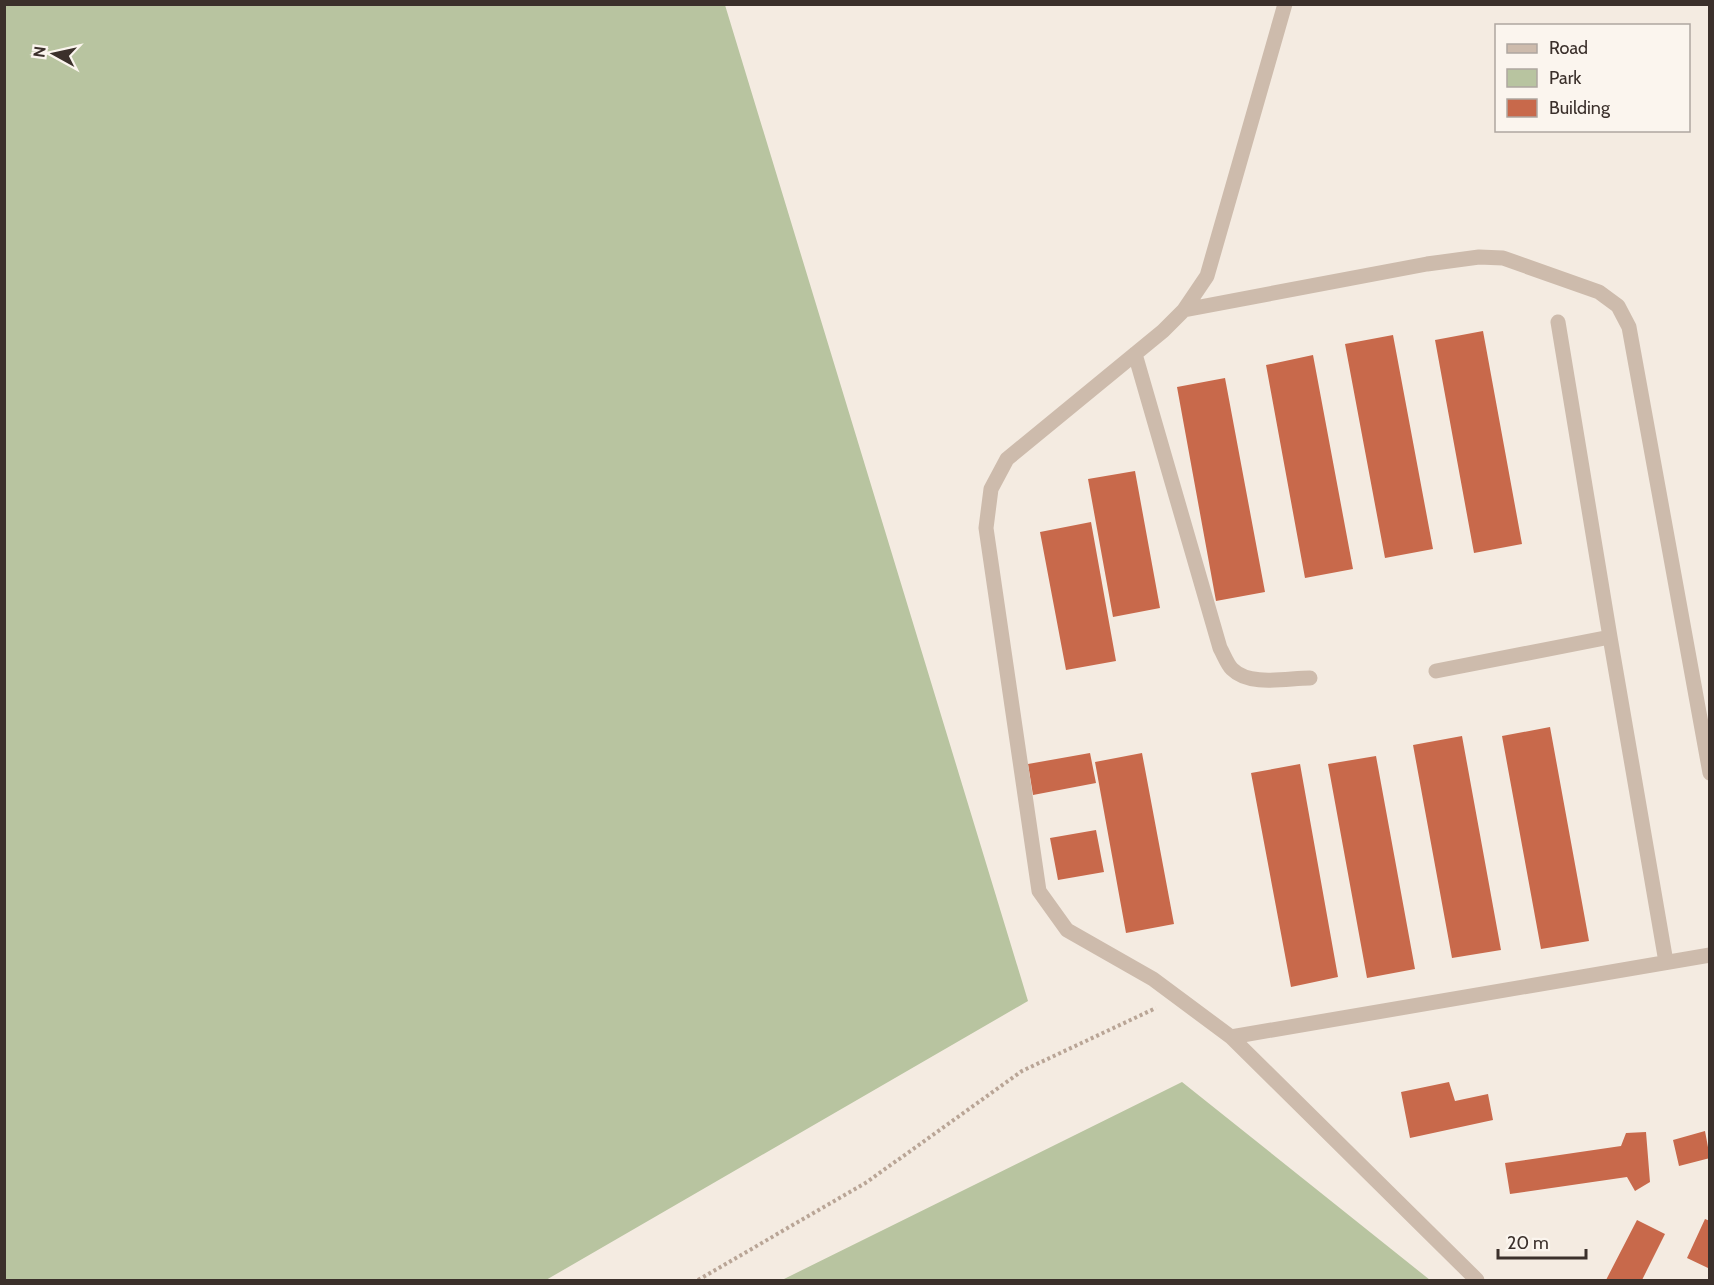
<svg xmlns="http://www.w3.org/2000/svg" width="1714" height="1285" font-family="Cabin,sans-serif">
<rect width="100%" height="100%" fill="#f4ebe1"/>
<!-- green -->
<path fill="#b8c4a0" d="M5,4L725,5L1028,1001L546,1280H5Z
M1182,1082L1430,1280H782Z"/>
<!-- building -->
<path fill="#c8694b" d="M1483,331L1522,544L1474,553L1435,340Z
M1393,335L1433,549L1385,558L1345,344Z
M1313,355L1353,569L1305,578L1266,365Z
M1225,378L1265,592L1216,601L1177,387Z
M1135,471L1160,608L1113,617L1088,479Z
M1091,522L1116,661L1066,670L1040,532Z
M1550,727L1589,941L1541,949L1502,736Z
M1462,736L1501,950L1452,958L1413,745Z
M1090,753L1096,783L1033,795L1028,764Z
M1142,753L1174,924L1126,933L1095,762Z
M1376,756L1415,969L1367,978L1328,764Z
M1300,764L1338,977L1291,987L1251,773Z
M1096,830L1104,872L1058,880L1050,838Z
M1449,1082L1455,1101L1488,1094L1493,1120L1410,1138L1401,1092Z
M1705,1131L1710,1158L1679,1166L1673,1140Z
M1646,1132L1650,1182L1635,1191L1627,1177L1510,1194L1505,1163L1621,1146L1626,1133Z
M1705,1219L1710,1221L1708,1268L1687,1258Z
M1637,1220L1665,1234L1642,1280H1606Z"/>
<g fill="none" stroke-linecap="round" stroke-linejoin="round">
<!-- path -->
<path stroke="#b9a596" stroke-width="4" stroke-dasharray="3 3" stroke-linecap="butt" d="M698,1280L867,1182L1022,1071L1156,1008"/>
<!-- minor -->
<path stroke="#cdbbac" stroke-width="15" d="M1285,4L1207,276L1184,310L1163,331L1007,459L991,489L986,528L1039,891L1067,930L1153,979L1231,1037L1477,1280
M1184,310L1427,264L1479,257L1503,258L1599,292L1618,306L1629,327L1710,773
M1558,322L1610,637
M1135,354L1220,648C1224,655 1227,664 1232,669C1250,687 1287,678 1310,678
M1436,671L1610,637L1666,962
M1231,1037L1710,955"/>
</g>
<!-- border -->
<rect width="1714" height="1285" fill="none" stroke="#3b302b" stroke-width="12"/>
<!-- legend -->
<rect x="1495" y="24" width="195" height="108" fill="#fbf5ee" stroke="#aea6a0" stroke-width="1.5"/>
<rect x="1507" y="44" width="30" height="9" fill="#cdbbac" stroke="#aea6a0" stroke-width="1.5"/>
<text x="1549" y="54" font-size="18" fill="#3b302b">Road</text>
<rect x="1507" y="69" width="30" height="18" fill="#b8c4a0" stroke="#aea6a0" stroke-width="1.5"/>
<text x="1549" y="84" font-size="18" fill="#3b302b">Park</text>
<rect x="1507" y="99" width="30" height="18" fill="#c8694b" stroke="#aea6a0" stroke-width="1.5"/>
<text x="1549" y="114" font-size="18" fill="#3b302b">Building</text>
<!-- north arrow -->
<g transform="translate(54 54) rotate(278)" stroke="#fbf5ee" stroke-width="4.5" paint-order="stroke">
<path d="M0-4.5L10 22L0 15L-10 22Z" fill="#3b302b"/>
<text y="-9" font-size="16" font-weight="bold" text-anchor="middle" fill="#3b302b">N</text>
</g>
<!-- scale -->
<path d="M1498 1249v9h88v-9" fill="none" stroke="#3b302b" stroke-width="3"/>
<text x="1507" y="1249" font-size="18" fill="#3b302b" stroke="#fbf5ee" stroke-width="4.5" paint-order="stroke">20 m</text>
</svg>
